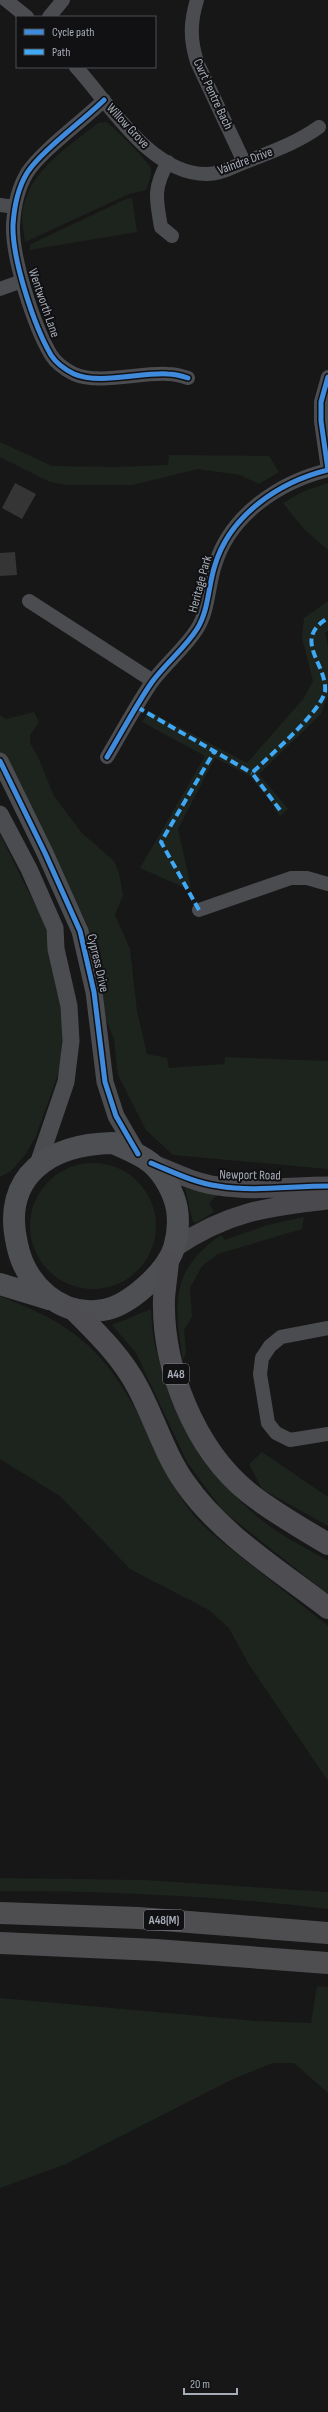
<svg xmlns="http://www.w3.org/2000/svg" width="328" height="2412" font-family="'Sofia Sans Condensed',sans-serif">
<rect width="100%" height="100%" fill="#171717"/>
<!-- green -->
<path fill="#1d241e" d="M106,122C112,125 151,164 151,169C152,175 148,184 146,190L129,194L25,242C24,233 22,223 22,215C27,171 67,148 98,123Z
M132,198L137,232L29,250L31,244L126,199Z
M0,442L52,466L116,467L168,465L169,455L269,456L279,472L259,484L240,475L198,469L132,485H67L50,482L0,457Z
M328,483V550L304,529L283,503L304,491Z
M328,601V631L325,633L328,647V696L321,714L259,774L288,809L280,816L275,810L274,806L250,776L215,758L178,829L191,887H183L140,868L205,756L142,722L149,711L247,763L304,698L313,681L302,638L304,618Z
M34,712L39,722L30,735V743L38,757L54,796L82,833L114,861L119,873L123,895L115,915L130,949L137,1011L147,1054L167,1058L169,1068L224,1064L225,1057L328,1061V1169L173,1155L146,1130L118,1075L114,1039L105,1017L95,952L86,922L0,753V715L6,719Z
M0,834L45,925L63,1009L61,1066L36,1136L25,1155L11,1171L0,1177Z
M30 1226a63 63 0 1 1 126 0a63 63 0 1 1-126 0Z
M185,1188L217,1195L209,1203L214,1212L196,1223L193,1222Z
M304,1217L302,1229L218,1254L202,1266L190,1288L192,1317L184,1330L186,1353L183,1360C174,1304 170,1270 221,1235L225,1240L267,1225Z
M0,1296C61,1320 95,1340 129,1398C150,1433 162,1472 186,1505C200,1526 221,1541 241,1557C270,1580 299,1603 328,1626V1781L248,1663L229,1628L209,1610L130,1569L60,1496L0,1459Z
M151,1309C152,1322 152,1336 156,1349C173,1417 211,1482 268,1525C287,1539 308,1549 328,1561V1594L223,1511L187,1462L136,1353L112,1325Z
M262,1452L328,1497V1526L262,1489L249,1464Z
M0,1878L145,1880L328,1892V1909C220,1896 109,1891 0,1891Z
M317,1986L328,1987V2093L294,2063H273L233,2079L66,2164L0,2188V1998L257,2021L311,2023Z"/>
<!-- building -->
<path fill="#353536" d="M15,483L36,494L22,519L2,508Z
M15,552L17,575L0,576V553Z"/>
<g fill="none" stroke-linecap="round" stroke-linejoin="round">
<!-- minor -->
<path stroke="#4b4c50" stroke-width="14" d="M6,0L27,17
M197,0C190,23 190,39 197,62L244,162
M49,17L63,0
M76,67C109,103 151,175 207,174C223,174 238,164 253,159C276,150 298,142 319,127
M104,100C84,120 41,151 27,173C18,188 14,208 13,225C12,259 34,326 51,355C56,363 66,370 74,374C99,385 141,372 168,374C175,374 182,376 188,378
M168,162C153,188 156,199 161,227L172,236
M0,205L15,207
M0,289L22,281
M29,601L153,681
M107,757C122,732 136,705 152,682C166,663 185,648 197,629C209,610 208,586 215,565C230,515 279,482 328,470L321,421V402L328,377
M199,910L291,878H307L328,884
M328,1328L281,1337L270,1346L262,1358L260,1374L268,1423L276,1433L290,1440L328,1434"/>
<!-- tertiary -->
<path stroke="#4b4c50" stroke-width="17" d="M0,761L45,853L80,931L94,992L105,1082L116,1116L138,1154
M0,814L29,869L55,928L56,949L69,1006L71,1041L66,1082L38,1164"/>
<!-- secondary -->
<path stroke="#4a4a4e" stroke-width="19" d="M151,1163C173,1172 195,1183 218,1186C253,1192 292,1186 328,1186
M174,1248C228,1212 265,1207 328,1200"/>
<!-- primary -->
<path stroke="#4d4f52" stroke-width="22" d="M113,1143C126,1149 140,1154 151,1163C164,1174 174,1193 177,1209C179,1223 178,1235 174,1248C166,1272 129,1306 103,1310C60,1318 25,1284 17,1244C1,1175 51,1144 113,1143Z
M0,1284L49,1299"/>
<!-- trunk -->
<path stroke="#4e4e52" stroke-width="22" d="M168,1261C167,1273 165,1286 164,1298C162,1366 194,1449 249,1493C273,1512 301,1528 328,1544
M73,1309C97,1333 122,1357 138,1388C154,1418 165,1455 185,1483C221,1535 279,1570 328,1608"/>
<!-- motorway -->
<path stroke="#4e4e51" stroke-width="22" d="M0,1913L138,1918L328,1933
M0,1943L156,1950L328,1963"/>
<!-- quiet -->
<path stroke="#3fa9f5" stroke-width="4" stroke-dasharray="8 4" stroke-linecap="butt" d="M137,707L252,773
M280,810L252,773C269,756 319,714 325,692C328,664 291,640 328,618
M199,910L161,842L214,752"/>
<!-- cycleway casing -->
<g stroke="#111113" stroke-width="8">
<path id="cycleway" d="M104,100C84,120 41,151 27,173C18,188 14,208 13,225C12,259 34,326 51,355C56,363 66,370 74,374C99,385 141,372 168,374C175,374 182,376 188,378
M107,757C122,732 136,705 152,682C166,663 185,648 197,629C209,610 208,586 215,565C230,515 279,482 328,470L321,421V402L328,377
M0,761L45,853L80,931L94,992L105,1082L116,1116L138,1154
M151,1163C173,1172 195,1183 218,1186C253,1192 292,1186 328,1186"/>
</g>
<!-- cycleway -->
<use href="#cycleway" stroke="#408adc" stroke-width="5"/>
</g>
<g text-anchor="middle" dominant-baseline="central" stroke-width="4" stroke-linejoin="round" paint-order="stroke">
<!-- shield labels -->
<g fill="#111113" stroke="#7a7e86" stroke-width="1">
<rect x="163" y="1364" width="26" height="20" rx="3"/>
<rect x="144" y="1910" width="40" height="20" rx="3"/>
</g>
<g font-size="12" font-weight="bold" fill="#a7adb8">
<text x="176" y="1374">A48</text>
<text x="164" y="1920">A48(M)</text>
</g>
<!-- street labels -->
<g font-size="13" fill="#a7adb8" stroke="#111113">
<text transform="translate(213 94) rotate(65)">Cwrt Pentre Bach</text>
<text transform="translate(128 126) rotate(47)">Willow Grove</text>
<text transform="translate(245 161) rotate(-20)">Vaindre Drive</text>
<text transform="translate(44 303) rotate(71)">Wentworth Lane</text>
<text transform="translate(200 584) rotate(-75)">Heritage Park</text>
<text transform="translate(98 963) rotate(77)">Cypress Drive</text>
<text transform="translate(250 1175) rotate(1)">Newport Road</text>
</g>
</g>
<!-- legend -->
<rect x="16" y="16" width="140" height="52" fill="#111113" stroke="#4d4f55"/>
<rect x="24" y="29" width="20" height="6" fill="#408adc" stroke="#4d4f55"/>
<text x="52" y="36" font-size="12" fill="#a7adb8">Cycle path</text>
<rect x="24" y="49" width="20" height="6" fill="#3fa9f5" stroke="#4d4f55"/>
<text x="52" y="56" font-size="12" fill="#a7adb8">Path</text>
<!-- scale -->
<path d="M184 2388v6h53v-6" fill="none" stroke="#a7adb8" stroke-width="2"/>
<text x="190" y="2388" font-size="12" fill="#a7adb8" stroke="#111113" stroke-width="3" paint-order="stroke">20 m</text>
</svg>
